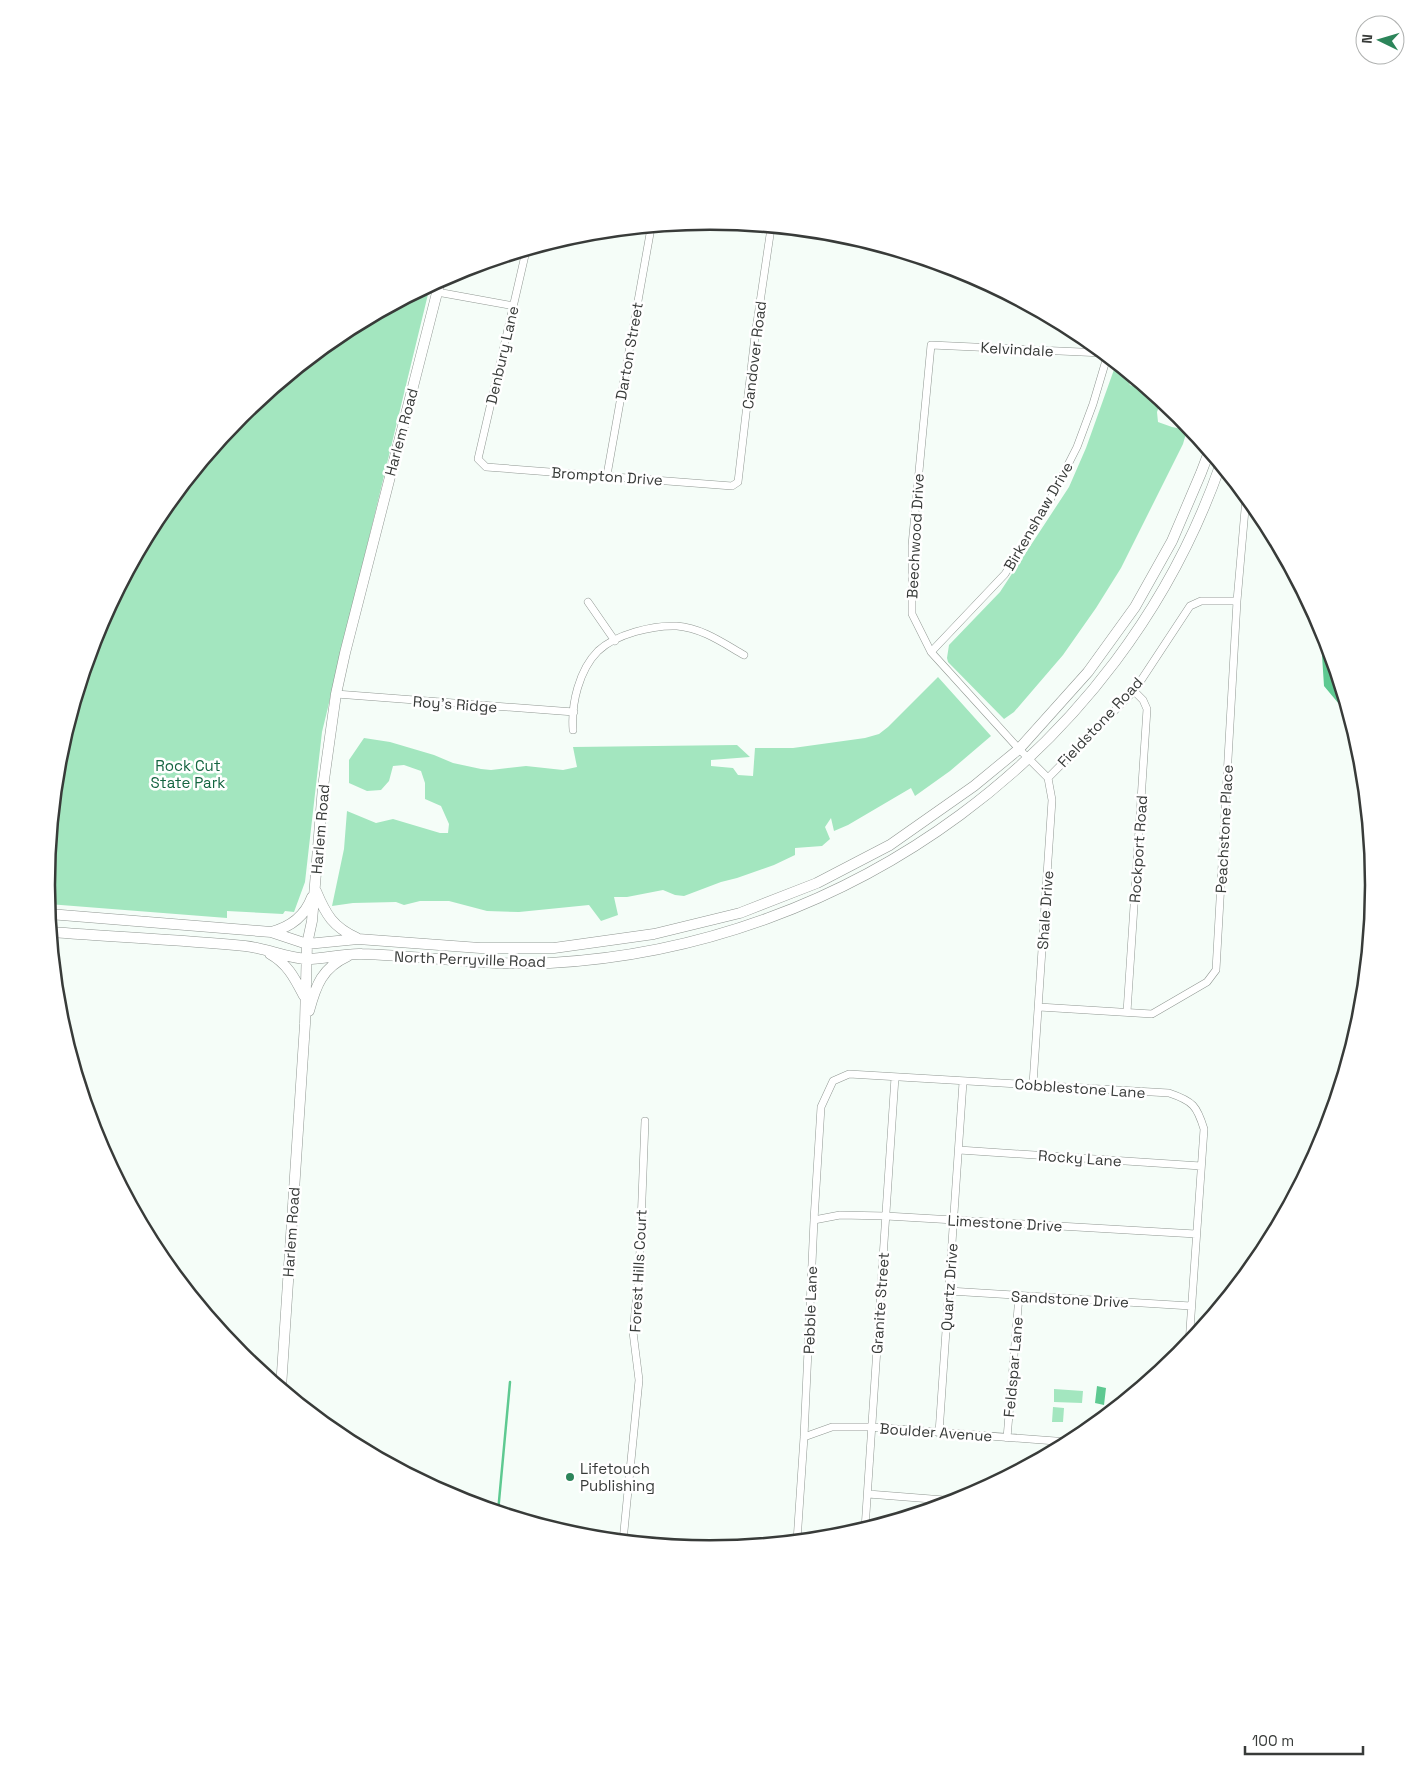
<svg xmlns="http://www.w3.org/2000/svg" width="1420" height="1771" font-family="'Space Grotesk',sans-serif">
<rect width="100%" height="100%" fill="#f5fdf8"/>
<!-- green -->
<path fill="#a3e6bf" d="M430,286L322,732L305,882L294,912L285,911L283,914L227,911V918L48,904L46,885L59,756L97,631L158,517L241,416L341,333Z
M1116,364L1127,373L1126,377L1130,385L1148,392L1161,401L1157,412L1158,422L1172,427L1187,430L1183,444L1121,568L1096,608L1063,655L1014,712L1004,719L948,662L947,658L949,645L1000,592L1069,487L1086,448Z
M938,677L991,736L950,771L915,796L911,788L848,825L834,831L831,818L825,827L830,839L822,846L795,848V855L774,865L737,878L721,882L684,896L675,895L663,890L627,897H614L618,915L601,921L589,905L519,912L487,911L449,901H420L404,905L396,902L353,903L332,906L344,849L347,811L376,823L393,819L440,833H448L449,824L441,806L425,799V783L421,771L404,765L393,766L389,781L381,790L367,791L349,783V760L364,738L390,742L434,755L453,763L481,769L491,770L526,766L563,770L577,767L573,747L737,745L750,757L711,760V766L733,768L738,775L753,776L755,748H793L865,738L879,734L888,727Z
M1054,1389L1083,1391L1082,1403L1054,1402Z
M1053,1407L1064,1408L1063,1422H1052Z"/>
<!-- water -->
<path fill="#5ec991" d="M1320,625L1323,632L1349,716L1324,686Z
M1097,1386L1106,1388L1104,1405L1095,1403Z"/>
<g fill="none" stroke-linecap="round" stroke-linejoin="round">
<!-- stream -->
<path stroke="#5ec991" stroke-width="2.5" d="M498,1512L510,1382"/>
<!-- street casing -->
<g stroke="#909792" stroke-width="8">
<path id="street" d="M526,251L478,459L486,467L732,486L738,482L755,336L771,228
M437,292L514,306
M607,475L651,228
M588,602L615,641
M931,652L1005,574L1047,506L1077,447L1093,404L1107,357
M336,694L574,712
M573,730C571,704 579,670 598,651C616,634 653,625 677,626C702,628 723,643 744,655
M1048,778L1134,691L1190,606L1201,601H1237
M1039,1007L1152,1014L1207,982L1216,970L1237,601L1246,498
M1127,1012L1147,709L1143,700L1134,691
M1033,1084L1052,800L1048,778L1019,749L931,652L912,614V545L931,345L1103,353
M959,1150L1201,1166
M814,1220L840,1215L886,1216L1196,1234
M949,1291L1191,1306
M939,1433L963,1082
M804,1437L832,1427H871L1069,1442
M1007,1438L1019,1296
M868,1494L957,1501
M865,1529L895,1077
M623,1541L639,1380L633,1332L639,1275L645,1121
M797,1541L804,1437L814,1220L821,1107L833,1081L849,1074L1169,1093C1193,1101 1197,1106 1204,1129L1189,1344"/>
</g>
<!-- secondary casing -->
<g stroke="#909792" stroke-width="11">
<path id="secondary" d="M316,891C326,915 333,927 357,938
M49,914L271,932L307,944L358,939L480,948H554L654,934L740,913L817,883L890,845L974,786L1019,749L1088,672L1135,607L1172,541L1201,473L1209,452
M51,932C116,937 181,940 245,946C266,948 286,958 307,959C325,959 344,953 362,954C425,956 487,966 550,963C850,947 1120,750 1220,466
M271,932C291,927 305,916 312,897
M270,954C288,964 295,979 304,996
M309,1011C316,985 322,968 348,956
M281,1388L305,1024L307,944L312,921L323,787L336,694L345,653L440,281"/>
</g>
<!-- street -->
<use href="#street" stroke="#fff" stroke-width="7"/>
<!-- secondary -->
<use href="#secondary" stroke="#fff" stroke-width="10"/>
</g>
<!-- markers -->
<circle fill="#2c855a" stroke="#fff" stroke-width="2" cx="570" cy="1477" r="5"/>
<g text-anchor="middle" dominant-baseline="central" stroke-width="5" stroke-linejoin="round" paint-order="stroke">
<!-- street labels -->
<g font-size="15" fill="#383b39" stroke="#fff">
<text transform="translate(1017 349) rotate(3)">Kelvindale</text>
<text transform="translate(629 351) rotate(-80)">Darton Street</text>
<text transform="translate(502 355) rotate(-77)">Denbury Lane</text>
<text transform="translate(754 355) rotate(-83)">Candover Road</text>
<text transform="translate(401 432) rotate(-75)">Harlem Road</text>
<text transform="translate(607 476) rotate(4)">Brompton Drive</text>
<text transform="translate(1038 516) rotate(-60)">Birkenshaw Drive</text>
<text transform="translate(915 536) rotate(-87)">Beechwood Drive</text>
<text transform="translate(455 704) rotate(4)">Roy's Ridge</text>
<text transform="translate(1100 722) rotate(-47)">Fieldstone Road</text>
<text transform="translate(320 829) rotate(-85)">Harlem Road</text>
<text transform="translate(1224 829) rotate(-87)">Peachstone Place</text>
<text transform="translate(1138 849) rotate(-86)">Rockport Road</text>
<text transform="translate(1045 910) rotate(-86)">Shale Drive</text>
<text transform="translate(470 959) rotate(2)">North Perryville Road</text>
<text transform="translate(1080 1088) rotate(4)">Cobblestone Lane</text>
<text transform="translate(1080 1158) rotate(4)">Rocky Lane</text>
<text transform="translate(1005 1223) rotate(3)">Limestone Drive</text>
<text transform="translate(291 1232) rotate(-86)">Harlem Road</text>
<text transform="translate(638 1271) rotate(-87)">Forest Hills Court</text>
<text transform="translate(949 1287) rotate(-86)">Quartz Drive</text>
<text transform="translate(1070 1299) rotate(3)">Sandstone Drive</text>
<text transform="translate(880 1303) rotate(-86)">Granite Street</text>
<text transform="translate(810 1310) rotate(-88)">Pebble Lane</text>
<text transform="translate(1013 1367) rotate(-85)">Feldspar Lane</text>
<text transform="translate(936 1432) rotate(4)">Boulder Avenue</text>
</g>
<!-- park labels -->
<g font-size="15" fill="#146440" stroke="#fff">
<text x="188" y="765">Rock Cut<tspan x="188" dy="17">State Park</tspan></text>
</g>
<!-- poi labels -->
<g font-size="15" fill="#383b39" stroke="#fff" text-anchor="start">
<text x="580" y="1468">Lifetouch<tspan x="580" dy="17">Publishing</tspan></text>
</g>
</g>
<!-- crop -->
<path d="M0 0H1420V1771H0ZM55 885a655 655 0 1 1 1310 0a655 655 0 1 1-1310 0Z" fill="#fff" fill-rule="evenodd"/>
<path fill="none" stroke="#383b39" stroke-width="2.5" d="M55 885a655 655 0 1 1 1310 0a655 655 0 1 1-1310 0Z"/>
<!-- north arrow -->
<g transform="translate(1380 40) rotate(275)"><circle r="24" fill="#ffffff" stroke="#afb1b0"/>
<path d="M0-4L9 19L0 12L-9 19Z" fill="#2c855a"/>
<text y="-8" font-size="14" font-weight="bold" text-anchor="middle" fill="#383b39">N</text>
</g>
<!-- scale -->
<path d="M1245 1746v8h118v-8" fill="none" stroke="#383b39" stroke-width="2.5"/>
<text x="1252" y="1746" font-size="15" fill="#383b39" stroke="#ffffff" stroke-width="4" paint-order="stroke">100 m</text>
</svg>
